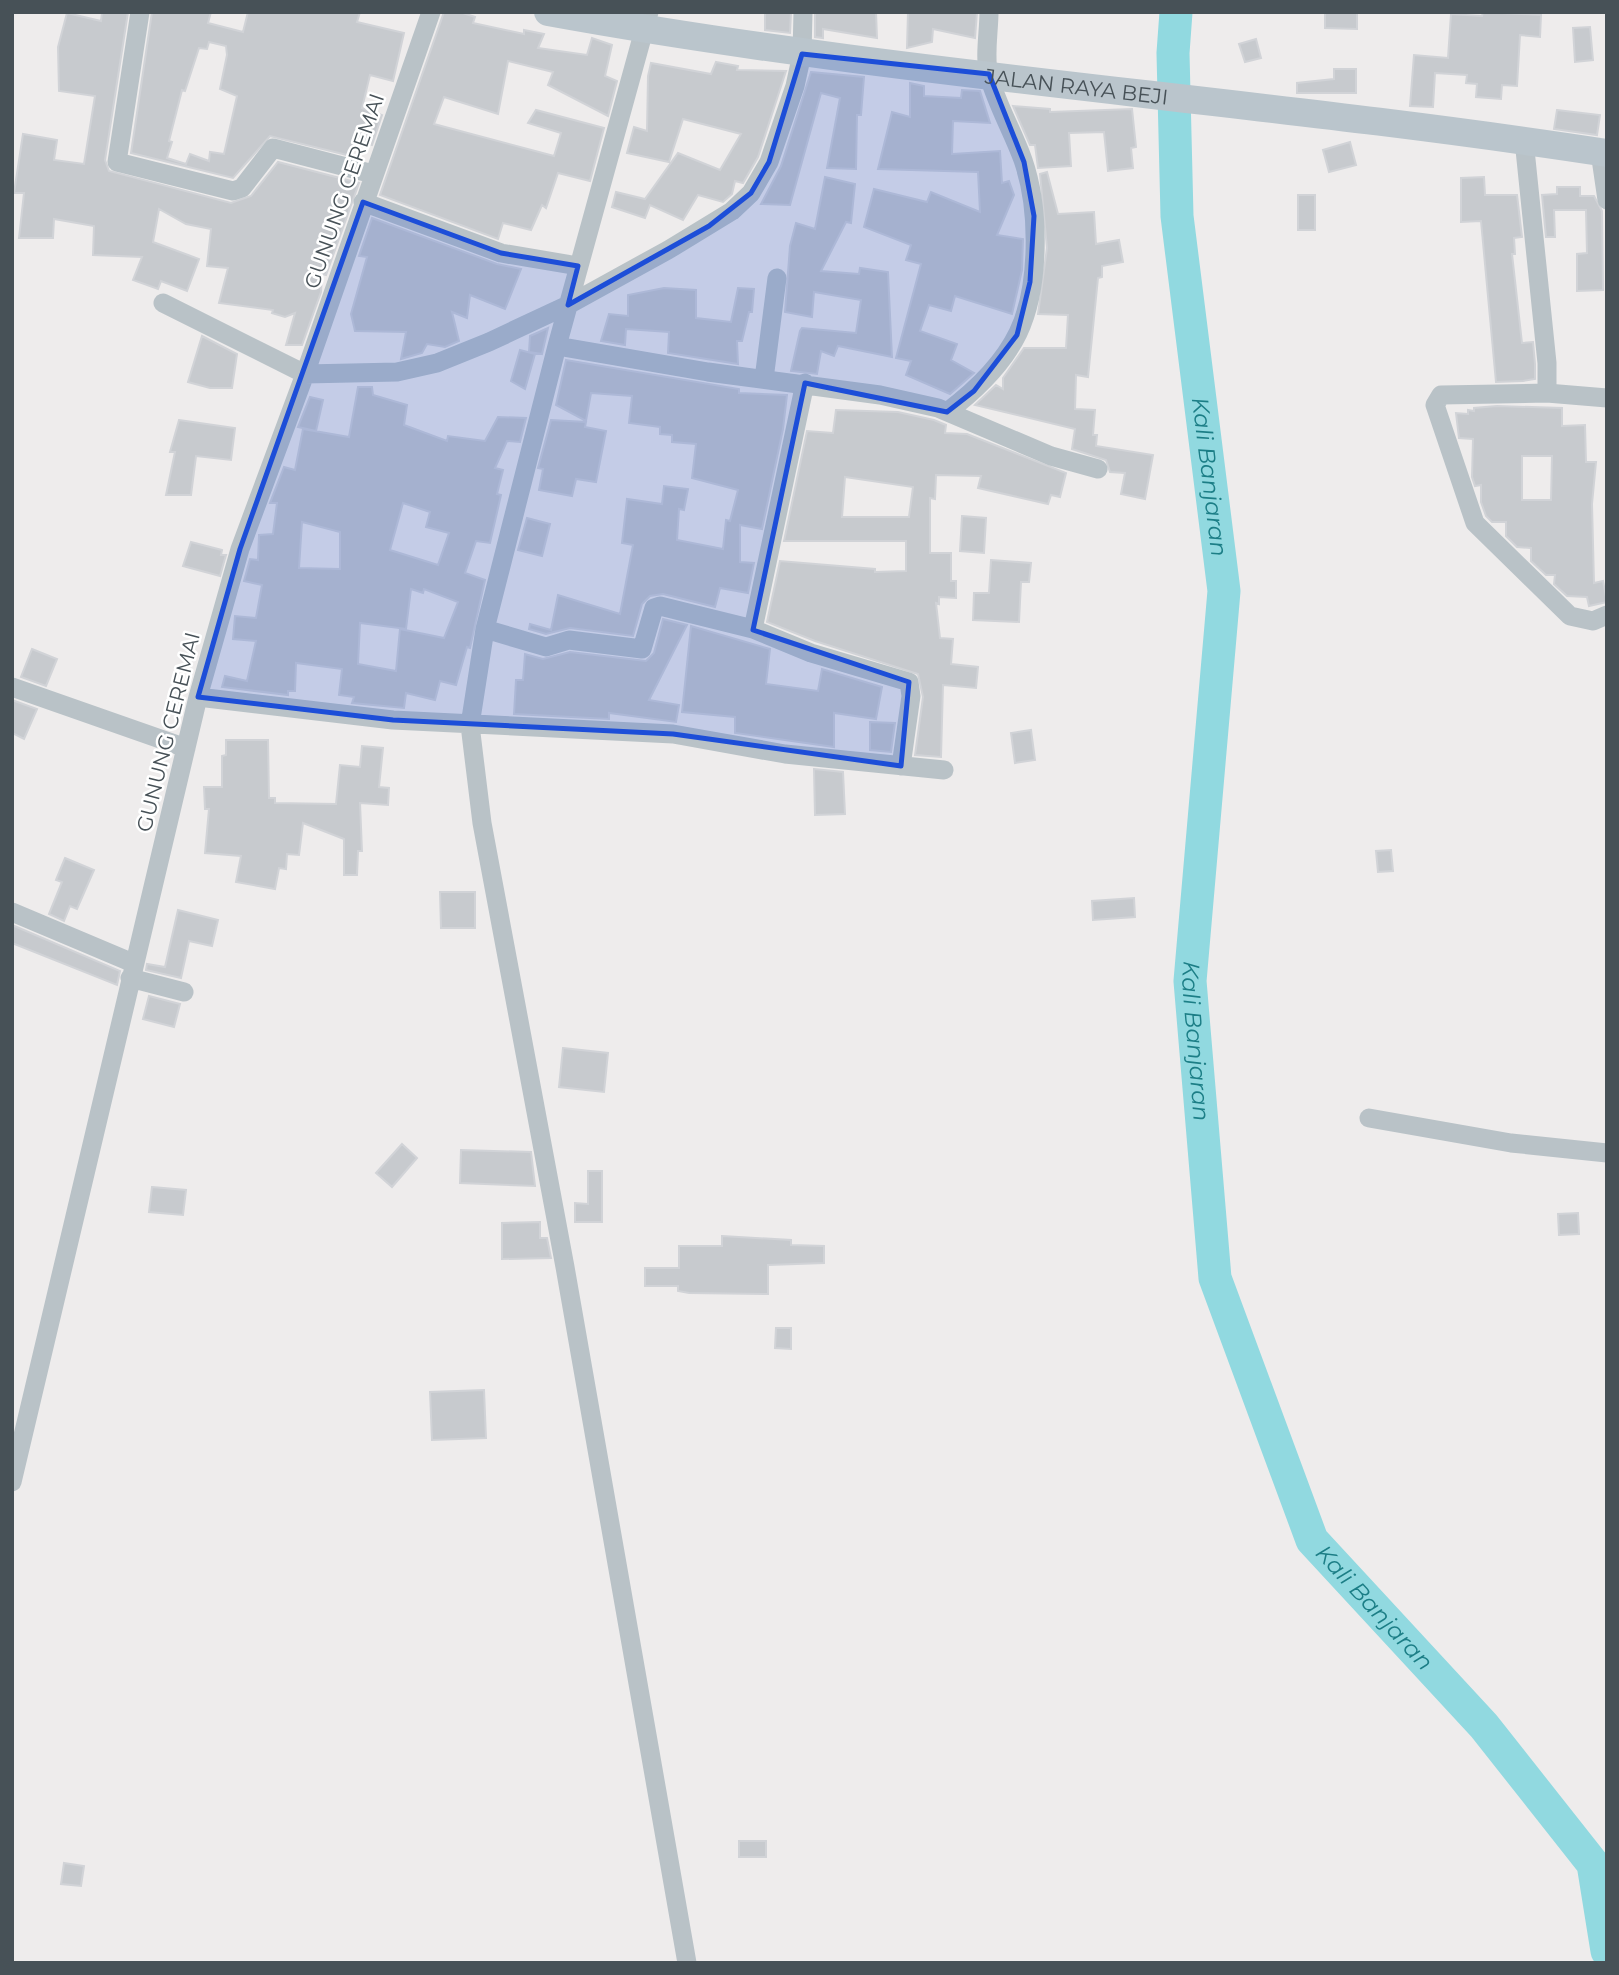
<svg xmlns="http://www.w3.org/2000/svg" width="1619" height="1975" font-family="Montserrat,sans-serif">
<rect width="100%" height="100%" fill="#eeecec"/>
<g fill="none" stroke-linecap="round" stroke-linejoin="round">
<!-- river -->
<path stroke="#91d9e0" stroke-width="33" id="s1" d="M1176,12L1173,53L1177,216L1224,591L1190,981L1215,1278L1312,1540L1484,1726L1593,1864L1607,1951"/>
</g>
<!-- building -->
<path fill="#c7cace" stroke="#d1d3d7" stroke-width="2" fill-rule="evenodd" d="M102,12H128L105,160L109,171L231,203L251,196L278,162L359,183L326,275L322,274L321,292L302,345H286L295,313L285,317L272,313L273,310L219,303L228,268L207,266L211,229L186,224L159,209L153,242L199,259L187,291L161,281L158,289L133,280L142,257L93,255L94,226L54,219L53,238H19L24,193H14L23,134L57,140L54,160L84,164L95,96L59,91L58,47L67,13L101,21Z
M152,12H211L208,23L243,32L248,12H360L357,22L404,33L393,81L370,75L362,108L382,115L372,145L355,140L351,156L270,136L233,178L131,153ZM209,42L226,46L227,55L220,89L237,96L224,154L210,152L209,161L190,154L186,164L167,158L172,142L169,141L182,90L185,91L199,48L207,49Z
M444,12H460L475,17L473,23L524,34V30L544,34L538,48L587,55L592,38L612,45L605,76L617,81L608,116L548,85L553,72L508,61L498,114L444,97L434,124L554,156L561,133L528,123L536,110L604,128L590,181L558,173L546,208L542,205L531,230L503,223L498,239L380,195Z
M765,12H791L790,33L765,30Z
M815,12H876L877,38L823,29V38L815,37Z
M908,12H977L975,38L933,29L932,42L907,48Z
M1325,12H1357V29L1325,28Z
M1483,12L1541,15L1540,37L1520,35L1517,86L1502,85L1501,99L1476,97L1477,84L1466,83L1467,75L1435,73L1433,107L1410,106L1414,55L1448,58L1451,14L1482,16Z
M1590,27L1593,60L1575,62L1573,28Z
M1256,39L1261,58L1245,62L1239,44Z
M716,62L738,66L737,70L786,71L758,157L743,183L735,181L732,194L723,202L698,195L683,220L650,205L645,218L612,207L616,192L645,199L678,153L720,170L741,134L683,119L669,162L627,153L634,127L647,131L648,76L651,63L711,74Z
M1334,69H1356V93H1297V83L1334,79Z
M811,72L864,77L861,115H857L856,169L827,168L840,98L821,93L790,205L761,204L781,166Z
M910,83L924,86V96L961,98L962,90L980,91L990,123L953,121L952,154L1000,151L1002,183L1009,181L1014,195L997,235L1023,239L1022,270L1012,314L955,296L951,311L929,305L920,331L957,344L951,360L974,373L950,394L906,375L911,361L896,358L921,264L906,260L911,245L864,227L874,189L927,202L931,192L980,212L978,172L878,169L892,112L910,117Z
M1013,106L1050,109V112L1132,109L1136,147L1131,148L1133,168L1108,171L1104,132L1069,133L1071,166L1038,168L1035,145H1030Z
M1557,110L1600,115L1597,135L1554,129Z
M1350,142L1356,165L1329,172L1323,150Z
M1047,172L1058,214L1094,212L1096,244L1119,240L1123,262L1102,266V277L1098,278L1088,377L1076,375L1075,409L1095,410L1093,435H1097L1096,446L1153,455L1145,499L1121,494L1125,473L1110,472L1106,460L1072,449L1075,429L975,405L996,385L1003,389V378L1024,348H1066L1068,315L1038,314L1047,248L1040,174Z
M825,177L855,184L851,223L846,222L821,271L859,274L860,268L888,272L892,357L838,346L834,356L821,351L817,374L791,371L800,331L802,328L856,333L861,300L814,292L812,317L785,312L790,246L796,223L815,229Z
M1484,177L1485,195H1517L1522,237L1514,238L1515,254H1512L1522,343L1533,342L1535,364V379L1523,381L1496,382L1481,221L1461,222V178Z
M1557,187H1580V196H1594L1602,211L1603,290L1577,291V254L1587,253L1586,210H1554L1555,237H1546L1542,195L1557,194Z
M1298,195H1315V230H1298Z
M372,218L497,264L521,269L505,309L470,295L467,318L452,312L459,341L445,347L427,344L422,353L401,359L406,332L355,331L351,314L367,257L359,256Z
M664,288L696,290V318L731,322L738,288L754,289L752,312H749L742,341H737L738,364L668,353L669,332L626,329L625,345L601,341L609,314L628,316V295Z
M548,328L542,354L529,352L530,336Z
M202,336L237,354L232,388H210L188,382Z
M520,350L535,354L525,389L511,381Z
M566,360L739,389V393L787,395L783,429L762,529L740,525V562L754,563L748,593L720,588L715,607L663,594L650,596L642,604L633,636L570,628L546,634L529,629L530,624L551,630L558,595L620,614L633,545L622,543L627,499L662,504L664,486L688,489L684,510L679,509L677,540L723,549L726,520L730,521L738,490L692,478L696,444L672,442V435L660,434V427L629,423L632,396L591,393L586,421L556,405Z
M358,387H372L373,395L407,405L404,425L447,441L448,436L485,441L498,417L526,418L520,442L507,441L495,468L503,470L497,494L501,495L490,543L476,541L465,573L485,580L470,648L467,647L456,685L440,681L435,700L406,693L404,708L352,703L354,697L339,695L342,669L296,663L295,691H288V695L222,687L225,676L247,681L256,641L233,639L235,616L256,618L262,585L244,581L250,559L258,560L259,535L273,534L277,503H270L284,467L295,470L303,429L349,437ZM403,503L430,512L426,527L449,533L438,565L390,550ZM302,522L340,532V569L299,568ZM411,589L423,593L424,589L458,602L444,638L400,629L396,671L358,664L360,623L406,629Z
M310,397L323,400L316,431L298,427Z
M1497,406L1562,408V426L1585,425L1586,462H1596L1592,504L1594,583L1603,581L1607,602L1589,606L1587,597L1567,596L1554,584L1555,575H1546L1531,561V548L1517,547L1506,536V522H1492L1486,516L1481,502V485L1475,486L1472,477L1473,439L1459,438L1456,413L1468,414V410L1474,411V408ZM1522,456H1552L1551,500H1522Z
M836,410L898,412L934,420L946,425L945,433L967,434L1066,473L1060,497L1051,495L1048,504L978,488L981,476L936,475L935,499L930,498V553H951V581H956V598L939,597V604L936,603L940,638L953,639L951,664L978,667L976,688L943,685L941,757L915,755L923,697L918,674L815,641L767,622L780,561L875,569V572L906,571V541H784L807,431L833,433ZM845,477L913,487L909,517H842Z
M179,420L235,428L231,460L196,456L191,495H166L175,452H170Z
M551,420L586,422L585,427L606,431L596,482L576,479L572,496L539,490L543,469L538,468Z
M962,516L986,518L984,553L960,551Z
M527,518L550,524L542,556L518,550Z
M191,542L222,550L221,555H226L220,576L183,566Z
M991,560L1031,563L1029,582H1021L1019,622L973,620L974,593H989Z
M663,619L687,625L649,700L679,705L676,722L609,713V719L514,714L516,680H523L525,654L543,659L570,652L646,661L654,653Z
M691,626L770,649L766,684L818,691L822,669L882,687L876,719L834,713V747L735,733V717L682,712Z
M32,649L57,659L46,686L21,677Z
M12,700L37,709L24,739L12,733Z
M870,722L895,723L891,752L870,750Z
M1031,730L1035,760L1015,763L1011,733Z
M226,740H268L269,798H275V803L336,804L340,765L360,767L362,746L383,748L379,787L389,788L388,805L360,803L362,851H358L357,875H344V839L303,823L299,855L287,854L286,869L279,868L275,889L236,882L241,856L205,853L209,809H205L204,787H222V756L226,755Z
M814,769L843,772L845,814L815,815Z
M1391,850L1393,871L1378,872L1376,851Z
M65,858L94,870L77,909L70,906L64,921L49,914L62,882L56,880Z
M440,892H475V928H441Z
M1134,898L1135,917L1093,920L1092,901Z
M178,910L218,920L212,946L189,941L181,978L146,970L147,964L165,967Z
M12,925L120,971L117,985L12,943Z
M149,996L180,1004L174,1027L143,1019Z
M563,1048L608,1053L604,1092L559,1087Z
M402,1144L417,1158L392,1187L376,1173Z
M461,1150L531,1152L535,1186L460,1183Z
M588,1171H602V1222H575V1203L588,1204Z
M152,1187L186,1190L183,1215L149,1212Z
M1578,1213L1579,1234L1559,1235L1558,1214Z
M540,1222V1238H547L551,1258L502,1259V1223Z
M722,1236L791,1240V1245L824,1246V1263L768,1265V1294L689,1293L678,1291V1286H645V1268H679V1246H722Z
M776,1328H791V1349L775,1348Z
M484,1390L486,1438L432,1440L430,1392Z
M739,1841H766V1857H739Z
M64,1863L84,1866L81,1886L61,1884Z"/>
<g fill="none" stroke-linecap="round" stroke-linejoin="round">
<!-- street -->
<path stroke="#b9c2c7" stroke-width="19" d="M140,12L117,162L233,191L242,188L273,148L373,174
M649,12L557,346L485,629L470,725L482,823L565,1267L687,1963
M1524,140L1547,363V393L1441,395L1435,405L1475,523L1570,616L1593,621L1607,615
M1600,152L1607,200
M363,202L501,253L578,266
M163,303L305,374L397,372L437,363L489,342L570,304L668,250L732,211L751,193L769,162L795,86L802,54L803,12
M557,346L708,372L880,395L938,408L1051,456L1098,469
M764,379L777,278
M805,383L753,629L811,653L909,682L911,696L901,766
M1547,393L1607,398
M947,412C975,391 1002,366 1018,333C1040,287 1040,209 1023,160C1013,132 997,105 989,76C984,57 989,32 989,12
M485,629L546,647L569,640L642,649L654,608L660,606L753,629
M12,687L186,748
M198,697L393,720L673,734L785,754L944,770
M12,912L133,963
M130,978L184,992
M1369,1118L1511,1143L1607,1153
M12,1482L198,697L240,549L305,374L431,12"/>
<!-- secondary -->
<path stroke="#bac5cc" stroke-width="28" id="s2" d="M548,12C899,76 1255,99 1607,153"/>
</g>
<!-- marked area -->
<path fill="#1d4ed8" fill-opacity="0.2" stroke="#1d4ed8" stroke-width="5" stroke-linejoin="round" d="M802,54L989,74L1024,162L1034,216L1030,282L1017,335L974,391L947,412L805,383L753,630L909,682L901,766L673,734L393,720L198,697L240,549L363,202L501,253L578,266L568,305L709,226L751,193L769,162Z"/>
<g text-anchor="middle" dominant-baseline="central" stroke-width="5" stroke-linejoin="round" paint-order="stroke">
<!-- street labels -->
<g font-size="21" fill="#475157" stroke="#fff">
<text stroke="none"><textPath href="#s2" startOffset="534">JALAN RAYA BEJI</textPath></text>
<text transform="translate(344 191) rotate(-71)">GUNUNG CEREMAI</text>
<text transform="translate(168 732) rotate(-76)">GUNUNG CEREMAI</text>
</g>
<!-- water labels -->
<g font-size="23" font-style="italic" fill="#1c7e86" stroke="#fff">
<text stroke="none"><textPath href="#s1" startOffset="467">Kali Banjaran</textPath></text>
<text stroke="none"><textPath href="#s1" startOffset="1034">Kali Banjaran</textPath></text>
<text stroke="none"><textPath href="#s1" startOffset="1643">Kali Banjaran</textPath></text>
</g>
</g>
<!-- border -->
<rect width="1619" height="1975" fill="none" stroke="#475157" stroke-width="28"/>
</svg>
